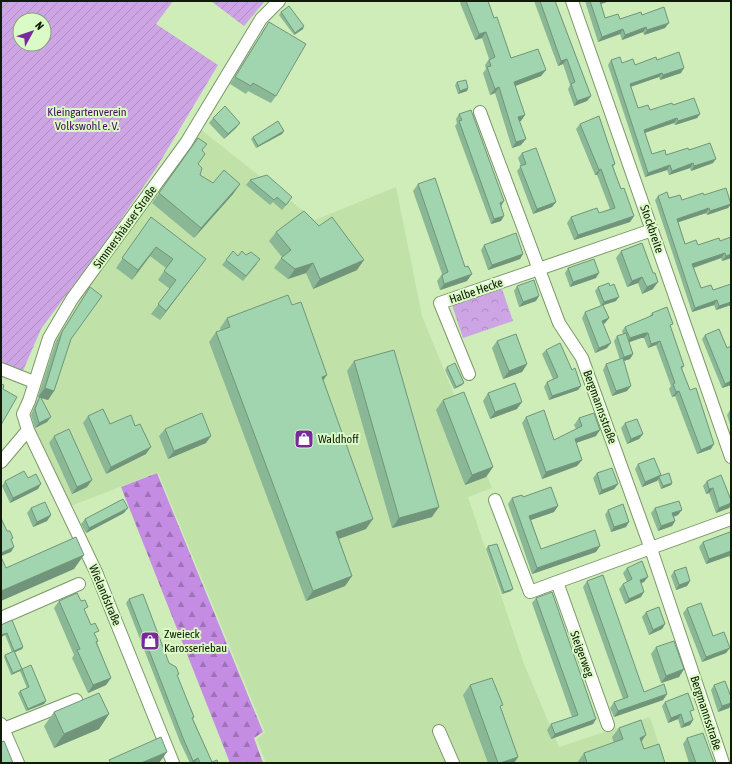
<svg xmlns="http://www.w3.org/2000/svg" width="732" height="764" font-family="'Asap Condensed',sans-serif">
<defs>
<pattern id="forest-firs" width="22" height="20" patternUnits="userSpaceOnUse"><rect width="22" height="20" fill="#c58ce4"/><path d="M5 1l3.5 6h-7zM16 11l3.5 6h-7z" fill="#9e72b7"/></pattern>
<pattern id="park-crowns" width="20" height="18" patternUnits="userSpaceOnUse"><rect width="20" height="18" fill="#cda4e4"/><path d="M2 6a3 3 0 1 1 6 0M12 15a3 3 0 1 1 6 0" fill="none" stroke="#af8dc2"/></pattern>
<pattern id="garden-furrows" width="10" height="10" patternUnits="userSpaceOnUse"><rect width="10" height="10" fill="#cda4e4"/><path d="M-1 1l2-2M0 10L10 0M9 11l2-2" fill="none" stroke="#af8dc2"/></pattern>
</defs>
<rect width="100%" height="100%" fill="#ceedb9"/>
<!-- built -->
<path fill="#c0e2a9" d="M199,128L315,220L396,187L422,316L492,488L468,497L524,664L559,747L650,717L665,763H266L257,739L265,732L158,472L71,506L34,426L32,402L44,360L67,314Z"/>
<!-- forest -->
<path fill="url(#forest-firs)" d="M157,473L263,732L254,738L263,763H230L121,487Z"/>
<!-- park -->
<path fill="url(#park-crowns)" d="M502,289L513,321L463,338L452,305Z"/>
<!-- garden -->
<path fill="url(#garden-furrows)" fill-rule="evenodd" d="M1,1H173L156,24L218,65L157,167L106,241L41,329L22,373L1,365ZM20,20H44V44H20Z
M211,1H265L244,26Z"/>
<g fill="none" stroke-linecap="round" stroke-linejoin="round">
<!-- minor casing -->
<g stroke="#7c9868" stroke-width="14">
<path id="minor" d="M572,1L731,457
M480,112L559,323L582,358L651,549L723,763
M1,369L34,382
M469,374L440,303L652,230
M1,462L28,430
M495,500L530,592L557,582L608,725
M557,582L731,519
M1,618L79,584
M1,724L18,763
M1,730L76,700
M439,731L453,763
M173,763L96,572L28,430L23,414L29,401L49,338L72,299L186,143L261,19L279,1"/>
</g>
<!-- minor -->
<use href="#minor" stroke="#fff" stroke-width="12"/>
</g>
<!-- wall -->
<path fill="#8ab796" d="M462,1H488L494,18L511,58L546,70L541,76L515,86L521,121H520L521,145L512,148L495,93L490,95L483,73L486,69L485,65L489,59L482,38L475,40L460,3Z
M534,1H555L591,96L587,101L574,106L568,89L570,85L563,64L558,66Z
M585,1H610L601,4L605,18L620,19L642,15L665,28L644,35L643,32L622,40L620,34L598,42Z
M281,12L303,29L294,35L279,15Z
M269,22L276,96L271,103L248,91L246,94L230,84L264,29Z
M611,60L622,63L635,65L657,60L681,73L660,80L659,77L631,87L638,108L650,110L673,105L700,114L697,118L675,125L674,123L645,133L652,154L666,155L689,150L713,163L691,171L690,168L669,175L667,170L645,177L608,65Z
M457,82L468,88L467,91L458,94L455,85Z
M459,114L501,206V221L491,224L455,126L457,123L456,119Z
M213,118L240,123L236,128L224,139L209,123Z
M580,124L615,164L613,167L621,189L634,216L630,222L574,240L567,223L571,217L599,213L610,209L597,175H595L576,129Z
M284,131L282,134L256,148L251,139L253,137Z
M198,138L202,151L198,164L200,175L213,183L240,184L233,194L194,238L152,203Z
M522,153L556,202L552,207L533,214L517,171L521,166L518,158Z
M250,180L289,202L282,210L273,202L270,205L246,185Z
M418,184L465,267L467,281L440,290L437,281L442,274L413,191Z
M704,195L731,204L728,208L707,215L706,213L678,222L685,244L698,245L720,241L731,258L722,261L721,258L694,268L701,288L713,290L731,305L716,310L714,305L692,312L655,200L658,196L669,198L682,200Z
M151,217L199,268L160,320L151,314L170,289L158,280L166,268L150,256L132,280L116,268Z
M276,232L357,270L313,289L306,273L288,279L274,268L282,257L269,241Z
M484,245L523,254L520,259L488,270L481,250Z
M621,251L653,289L642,294L638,283L627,287L616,258Z
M246,255L257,264L243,281L222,265L226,260Z
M568,268L596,278L570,287L565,273Z
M517,286L536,301L519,307L514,291Z
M90,287L70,340L54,391L48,400L41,398L47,422L35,428L31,415L37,401L40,397H38L56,341L84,296Z
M598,287L616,301L603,305L609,318L605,323L604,324L607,348L595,353L582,318L585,312L601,306L595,291Z
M292,305L323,381L366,529L339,539L352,576L345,586L306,601L209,342L216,332L221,331L220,328L227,318Z
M652,313L670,327L684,366L682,369L711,449L697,454L675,396L672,397L669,389L671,386L656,345L648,348L644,338H641L629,342L633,354L630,359L624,361L627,391L612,396L603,370L606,364L620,360L614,341L617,336L623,334L622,331L625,327L649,317Z
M705,335L727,348L731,346V385L722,388L702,339Z
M497,341L527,364L522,372L503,379L492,348Z
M546,350L572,370L581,386L578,390L549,400L544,387L547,382L553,379L542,354Z
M354,361L432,517L392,528L347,371Z
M447,367L462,385L454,389L445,370Z
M488,393L517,409L490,419L483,401Z
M443,400L493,467L486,477L465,485L436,410Z
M730,410H731V428L727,415Z
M88,416L110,424L135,426L146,454L106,474L83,423Z
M526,417L554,440L576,429L574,425L579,418L596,436L576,443L582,460L577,466L542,479L522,423Z
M625,423L643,434L639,439L627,444L621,428Z
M165,429L206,443L168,459L159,436Z
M54,436L87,487L72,494L49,443Z
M638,464L661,475L672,483L671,485L661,489L658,480L642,487L635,469Z
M597,473L618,484L614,489L599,495L593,478Z
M5,481L38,489L10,503L2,486Z
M707,481L731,500V505L729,508L716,513L709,493L706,494L703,486Z
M523,497L558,506L554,512L531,520L541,549L596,552L532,574L508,504L512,498Z
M31,508L51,515L47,521L33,527L27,513Z
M655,508L678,515L674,517L675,521L672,526L658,531L651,513Z
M608,510L626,527L611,532L605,515Z
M124,513L86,533L81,524L85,519Z
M731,536V562L729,556L706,564L699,547L703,542Z
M488,546L511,591L502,594L486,549Z
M627,568L644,582L641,583V597L625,604L619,589L623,584L627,582L623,573Z
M674,571L690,581L687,586L676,590L671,576Z
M587,581L644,692L667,694L663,700L614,717L610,708L614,702L623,699L583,587Z
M536,598L596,719L593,724L551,739L547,730L551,724L572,717L532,603Z
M129,599L177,676L194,717L193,719L212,762L218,763H196L195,762L193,763H190L180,742L126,603Z
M59,601L85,611L98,641L97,643L111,678L106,685L88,693L72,658L74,655L54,608Z
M687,608L713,636L726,653L702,662L683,613Z
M646,612L665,624L662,629L649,635L642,617Z
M1,625L23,647L22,649L15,652L22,669L46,701L44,704L26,711L18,693L20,691L27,688L20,671L11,675L4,657L5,655L12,652Z
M656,647L684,669L679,677L661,683L651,654Z
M470,685L501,708L518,757L514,763H488L463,695Z
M714,685L729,708L718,712L711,690Z
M665,702L691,714L693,720L690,725L681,728L678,719L668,723L662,706Z
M54,712L109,714L99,729L54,748L44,726Z
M619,728L641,742L644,749L665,763H577L584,753L614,743L612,737Z
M687,738L714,763H689L683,744Z"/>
<!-- shaded-wall -->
<path fill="#71957a" d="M600,1H610L597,5Z
M669,23L665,28L644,35L647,30Z
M304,26L303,29L294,35L295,33Z
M646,27L643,32L622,40L625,35Z
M623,29L620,34L598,42L602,37Z
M486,32L482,38L475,40L479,34Z
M567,59L563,64L558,66L561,61Z
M684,68L681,73L660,80L663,75Z
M546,70L541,76L510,88L514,82Z
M662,73L659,77L626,88L630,84Z
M499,87L495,93L490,95L495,89Z
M468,88L467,91L458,94L460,91Z
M591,96L587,101L574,106L577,101Z
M700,114L697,118L675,125L678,121Z
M525,115L521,121L514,123L518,117Z
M677,118L674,123L641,134L644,130Z
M240,123L236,128L224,139L228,134Z
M284,131L282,134L256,148L258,146Z
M526,139L521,145L512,148L516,142Z
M716,159L713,163L691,171L694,166Z
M693,163L690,168L669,175L672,171Z
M670,165L667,170L645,177L648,173Z
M601,169L597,175H595L599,170Z
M240,184L233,194L194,238L201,228Z
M504,201L501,206L500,203Z
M556,202L552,207L533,214L537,209Z
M731,204L728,208L707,215L710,211Z
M709,208L706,213L673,224L677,219Z
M504,216L501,221L491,224L494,219Z
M634,216L630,222L574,240L578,235Z
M156,247L150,256L132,280L138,270Z
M725,253L721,258L689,269L692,264Z
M523,254L520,259L488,270L492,265Z
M731,254V258L722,261L726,256Z
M206,259L199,268L160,320L166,311Z
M364,260L357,270L313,289L320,279Z
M313,263L306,273L288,279L295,269Z
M599,273L596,278L570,287L573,282Z
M472,274L467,281L440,290L444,284Z
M642,277L638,283L627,287L632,281Z
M658,282L653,289L642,294L647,287Z
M539,296L536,301L519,307L523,302Z
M619,297L616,301L601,306L604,302Z
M717,300L714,305L692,312L695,308Z
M731,302V305L716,310L719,306Z
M609,318L605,323L599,326L602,321Z
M645,333H648L644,338H641L627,343L630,338Z
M660,341L656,345L648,348L651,344Z
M611,343L607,348L595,353L599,348Z
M633,354L630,359L620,362L624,357Z
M527,364L522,372L503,379L509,371Z
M327,375L320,385L322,377Z
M731,381V385L722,388L725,384Z
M464,383L462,385L454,389L456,387Z
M581,386L578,390L549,400L552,396Z
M631,386L627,391L612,396L616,391Z
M45,388L54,391L48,400L38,397Z
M679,391L675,396L672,397L676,392Z
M522,402L517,409L490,419L495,412Z
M51,417L47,422L35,428L39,423Z
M600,430L596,436L570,445L575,439Z
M643,434L639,439L627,444L631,439Z
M211,436L206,443L168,459L174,451Z
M714,444L711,449L697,454L701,450Z
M151,447L146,454L106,474L111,467Z
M582,460L577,466L542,479L546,472Z
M493,467L486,477L465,485L472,475Z
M661,475L657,481L642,487L645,482Z
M92,480L87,487L72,494L77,487Z
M672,483L671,485L661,489L663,486Z
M41,484L38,489L10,503L13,498Z
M618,484L614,489L599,495L602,490Z
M713,488L709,493L706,494L709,489Z
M731,503V505L729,508L716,513L719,508Z
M558,506L554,512L525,522L529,516Z
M439,507L432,517L392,528L399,518Z
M128,508L124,513L86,533L89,528Z
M682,510L678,515L669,518L672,513Z
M51,515L47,521L33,527L37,522Z
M373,519L366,529L330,542L336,532Z
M675,521L672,526L658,531L661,526Z
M629,522L626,527L611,532L614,527Z
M600,546L596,552L532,574L537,568Z
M14,547L11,552L1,556V553Z
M731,551V552L729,556L706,564L709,559Z
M84,555L74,569L1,601V591Z
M352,576L345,586L306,601L313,591Z
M648,577L644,582L636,585L640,580Z
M690,581L687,586L676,590L679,585Z
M513,589L511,591L502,594L504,592Z
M644,592L641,597L625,604L629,599Z
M665,624L662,629L649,635L653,630Z
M7,633L5,635L1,637V635Z
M23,647L22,649L13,653L14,651Z
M730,648L726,653L702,662L706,657Z
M22,669L20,671L11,675L13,673Z
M684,669L679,677L661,683L666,676Z
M111,678L106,685L88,693L93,685Z
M667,694L663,700L614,717L618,711Z
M46,701L44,704L26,711L28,709Z
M731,703V705L729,708L718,712L722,706Z
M109,714L99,729L54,748L64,734Z
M681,714L678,719L668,723L671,718Z
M596,719L593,724L551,739L555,734Z
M693,720L690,725L681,728L684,724Z
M646,735L639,745L640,738Z
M167,752L159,763H141Z
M518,757L514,763H500Z
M198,758L195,762L191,763L193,761Z"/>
<!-- building -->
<path fill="#a1d5af" stroke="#71957a" d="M466,1H488L494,18L497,17L511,58L538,49L546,70L514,82L525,115L518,117L526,139L516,142L499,87L495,89L487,67L491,66L489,60L495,57L486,32L479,34Z
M540,1H555L591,96L577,101L571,84L575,82L567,59L561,61Z
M590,1H600L605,18L618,14L620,19L641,12L642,15L664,7L669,23L647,30L646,27L625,35L623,29L602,37Z
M289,6L304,26L295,33L281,12Z
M269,22L306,44L276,96L253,83L251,86L235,77Z
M679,52L684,68L663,75L662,73L630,84L638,108L648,105L650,110L672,103L673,105L694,98L700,114L678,121L677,118L644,130L652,154L665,150L666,155L688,148L689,150L710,143L716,159L694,166L693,163L672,171L670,165L648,173L611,60L620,57L622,63L633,59L635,65L656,57L657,60Z
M466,80L468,88L460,91L457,82Z
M225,106L240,123L228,134L213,118Z
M471,110L504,201L500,203L504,216L494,219L459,121L462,120L459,114Z
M599,116L615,164L612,165L621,189L624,188L634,216L578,235L571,217L597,208L599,213L615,208L601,169L599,170L580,124Z
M278,121L284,131L258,146L253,137Z
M198,138L207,144L202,150L205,154L198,164L202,168L200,175L213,183L224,170L240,184L201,228L159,193Z
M536,148L556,202L537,209L520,166L526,164L522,153Z
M267,175L292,197L286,205L277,197L274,200L250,180Z
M435,178L465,267L468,266L472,274L444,284L442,275L448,272L418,184Z
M726,188L731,204L710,211L709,208L677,219L685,244L696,240L698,245L719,238L720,241L731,237V254L726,256L725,253L692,264L701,288L711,285L713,290L731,284V302L719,306L717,300L695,308L658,196L667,192L669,198L680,195L682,200L703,193L704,195Z
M304,211L319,226L332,217L364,260L320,279L313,263L295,269L281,258L291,250L276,232Z
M151,217L206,259L166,311L158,304L176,280L164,271L173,259L156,247L138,270L122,258Z
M516,233L523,254L492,265L484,245Z
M642,243L653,273H655L658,282L647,287L642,277L632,281L621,251Z
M233,251L238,256L242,251L246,255L251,252L260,259L246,276L226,260Z
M594,259L599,273L573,282L568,268Z
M534,280L539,296L523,302L517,286Z
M609,283L610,286L614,284L619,297L604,302L598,287Z
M90,287L102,296L71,339L54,391L45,388L62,332Z
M288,295L292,305L301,302L327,375L322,377L373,519L336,532L352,576L313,591L216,332L230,327L227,318Z
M603,305L609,318L602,321L611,343L599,348L585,312Z
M667,307L673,324L670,325L684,366L681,367L690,390L696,388L714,444L701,450L679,391L676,392L673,384L675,383L660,341L651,344L648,333H645L630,338L625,327L653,315L652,313Z
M719,329L727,348L731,346V381L725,384L705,335Z
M626,333L633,354L624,357L617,336Z
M516,334L527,364L509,371L497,341Z
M560,343L572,370L575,368L581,386L552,396L547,382L558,377L546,350Z
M394,350L439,507L399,518L354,361Z
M623,358L631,386L616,391L606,364Z
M455,363L464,383L456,387L447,367Z
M515,383L522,402L495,412L488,393Z
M1,384L4,385L3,389L17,397L1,425Z
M464,392L493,467L472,475L443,400Z
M40,396L51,417L39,423L35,409Z
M103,409L110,424L131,415L135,426L140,424L151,447L111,467L88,416Z
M544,410L554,440L582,426L579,418L594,413L600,430L575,439L582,460L546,472L526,417Z
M202,413L211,436L174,451L165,429Z
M637,419L643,434L631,439L625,423Z
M69,429L92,480L77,487L54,436Z
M654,458L661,475L645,482L638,464Z
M612,468L618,484L602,490L597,473Z
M24,471L28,478L36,474L41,484L13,498L5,481Z
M669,473L672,483L663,486L659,477L660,476Z
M721,475L731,500V503L719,508L713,488L709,489L707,481Z
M551,487L558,506L529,516L541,549L595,530L600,546L537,568L512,498L522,495L523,497Z
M123,499L128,508L89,528L85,519Z
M679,501L682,510L672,513L675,521L661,526L655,508Z
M45,502L51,515L37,522L31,508Z
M623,504L629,522L614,527L608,510Z
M1,518L7,531H10L13,538L11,539L14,547L1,553Z
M730,532L731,536V551L709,559L703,542Z
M76,537L84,555L1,591V557L6,568Z
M497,544L513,589L504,592L488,546Z
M642,561L648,577L640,580L644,592L629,599L623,584L632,579L627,568Z
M686,567L690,581L679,585L674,571Z
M603,575L644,692L664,684L667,694L618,711L614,702L628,697L587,581Z
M552,592L596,719L555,734L551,724L578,715L536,598Z
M77,593L81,601L85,600L88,607L84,609L91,625L95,623L99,631L94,633L98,641L96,642L111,678L93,685L77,650L80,649L59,601Z
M143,594L169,663L176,667L179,674L177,675L194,717L192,718L212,762L217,760L218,763H200L198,758L193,761L183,738L129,599Z
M701,603L713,636L724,632L730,648L706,657L687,608Z
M659,607L665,624L653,630L646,612Z
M12,620L23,647L14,651L7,633L1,635V625Z
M674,641L684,669L666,676L656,647Z
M14,651L22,669L13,673L5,655Z
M31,665L46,701L28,709L20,691L29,687L22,669Z
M492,678L503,705L500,706L518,757L500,763H498L470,685Z
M725,681L731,697V703L722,706L714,685Z
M99,693L109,714L64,734L54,712Z
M688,693L694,710L690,711L693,720L684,724L681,714L671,718L665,702Z
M641,720L646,735L640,738L644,749L659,744L665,763H587L584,753L623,739L619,728Z
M703,733L714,763H696L687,738Z
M161,737L167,752L141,763H111L109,760Z
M4,741L13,763H1V742Z"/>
<!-- icons -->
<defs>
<g id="shop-square" transform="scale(1)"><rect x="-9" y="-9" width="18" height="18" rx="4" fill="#782a9c" stroke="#dbfbc6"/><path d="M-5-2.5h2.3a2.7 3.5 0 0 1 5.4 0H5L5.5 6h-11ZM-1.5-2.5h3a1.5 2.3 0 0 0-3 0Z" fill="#fff"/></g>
</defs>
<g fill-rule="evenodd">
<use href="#shop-square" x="304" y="439"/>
<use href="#shop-square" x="150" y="641"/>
</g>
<g text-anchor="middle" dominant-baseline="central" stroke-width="4" stroke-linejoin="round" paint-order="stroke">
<!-- park labels -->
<g font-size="12" fill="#450e5d" stroke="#dbfbc6">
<text x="87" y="112">Kleingartenverein<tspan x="87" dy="14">Volkswohl e. V.</tspan></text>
</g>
<!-- street labels -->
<g font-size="12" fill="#0f1a07" stroke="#dbfbc6">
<text transform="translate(125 227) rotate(-54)">Simmershäuser Straße</text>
<text transform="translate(652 229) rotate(71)">Stockbreite</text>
<text transform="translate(476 291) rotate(-19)">Halbe Hecke</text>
<text transform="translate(600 407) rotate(70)">Bergmannsstraße</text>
<text transform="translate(105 595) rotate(67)">Wielandstraße</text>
<text transform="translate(582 654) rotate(70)">Steigerweg</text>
<text transform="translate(706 713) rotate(72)">Bergmannsstraße</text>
</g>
<!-- poi labels -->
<g font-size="12" fill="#0f1a07" stroke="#dbfbc6" text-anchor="start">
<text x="318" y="439">Waldhoff</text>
<text x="164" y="634">Zweieck<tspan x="164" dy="14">Karosseriebau</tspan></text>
</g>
</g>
<!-- border -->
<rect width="732" height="764" fill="none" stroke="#0f1a07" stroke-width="4"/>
<!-- north arrow -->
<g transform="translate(32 32) rotate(50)"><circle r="19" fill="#dbfbc6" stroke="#89a17a"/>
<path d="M0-3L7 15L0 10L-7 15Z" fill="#782a9c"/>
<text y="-6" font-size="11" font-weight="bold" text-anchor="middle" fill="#0f1a07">N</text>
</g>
</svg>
